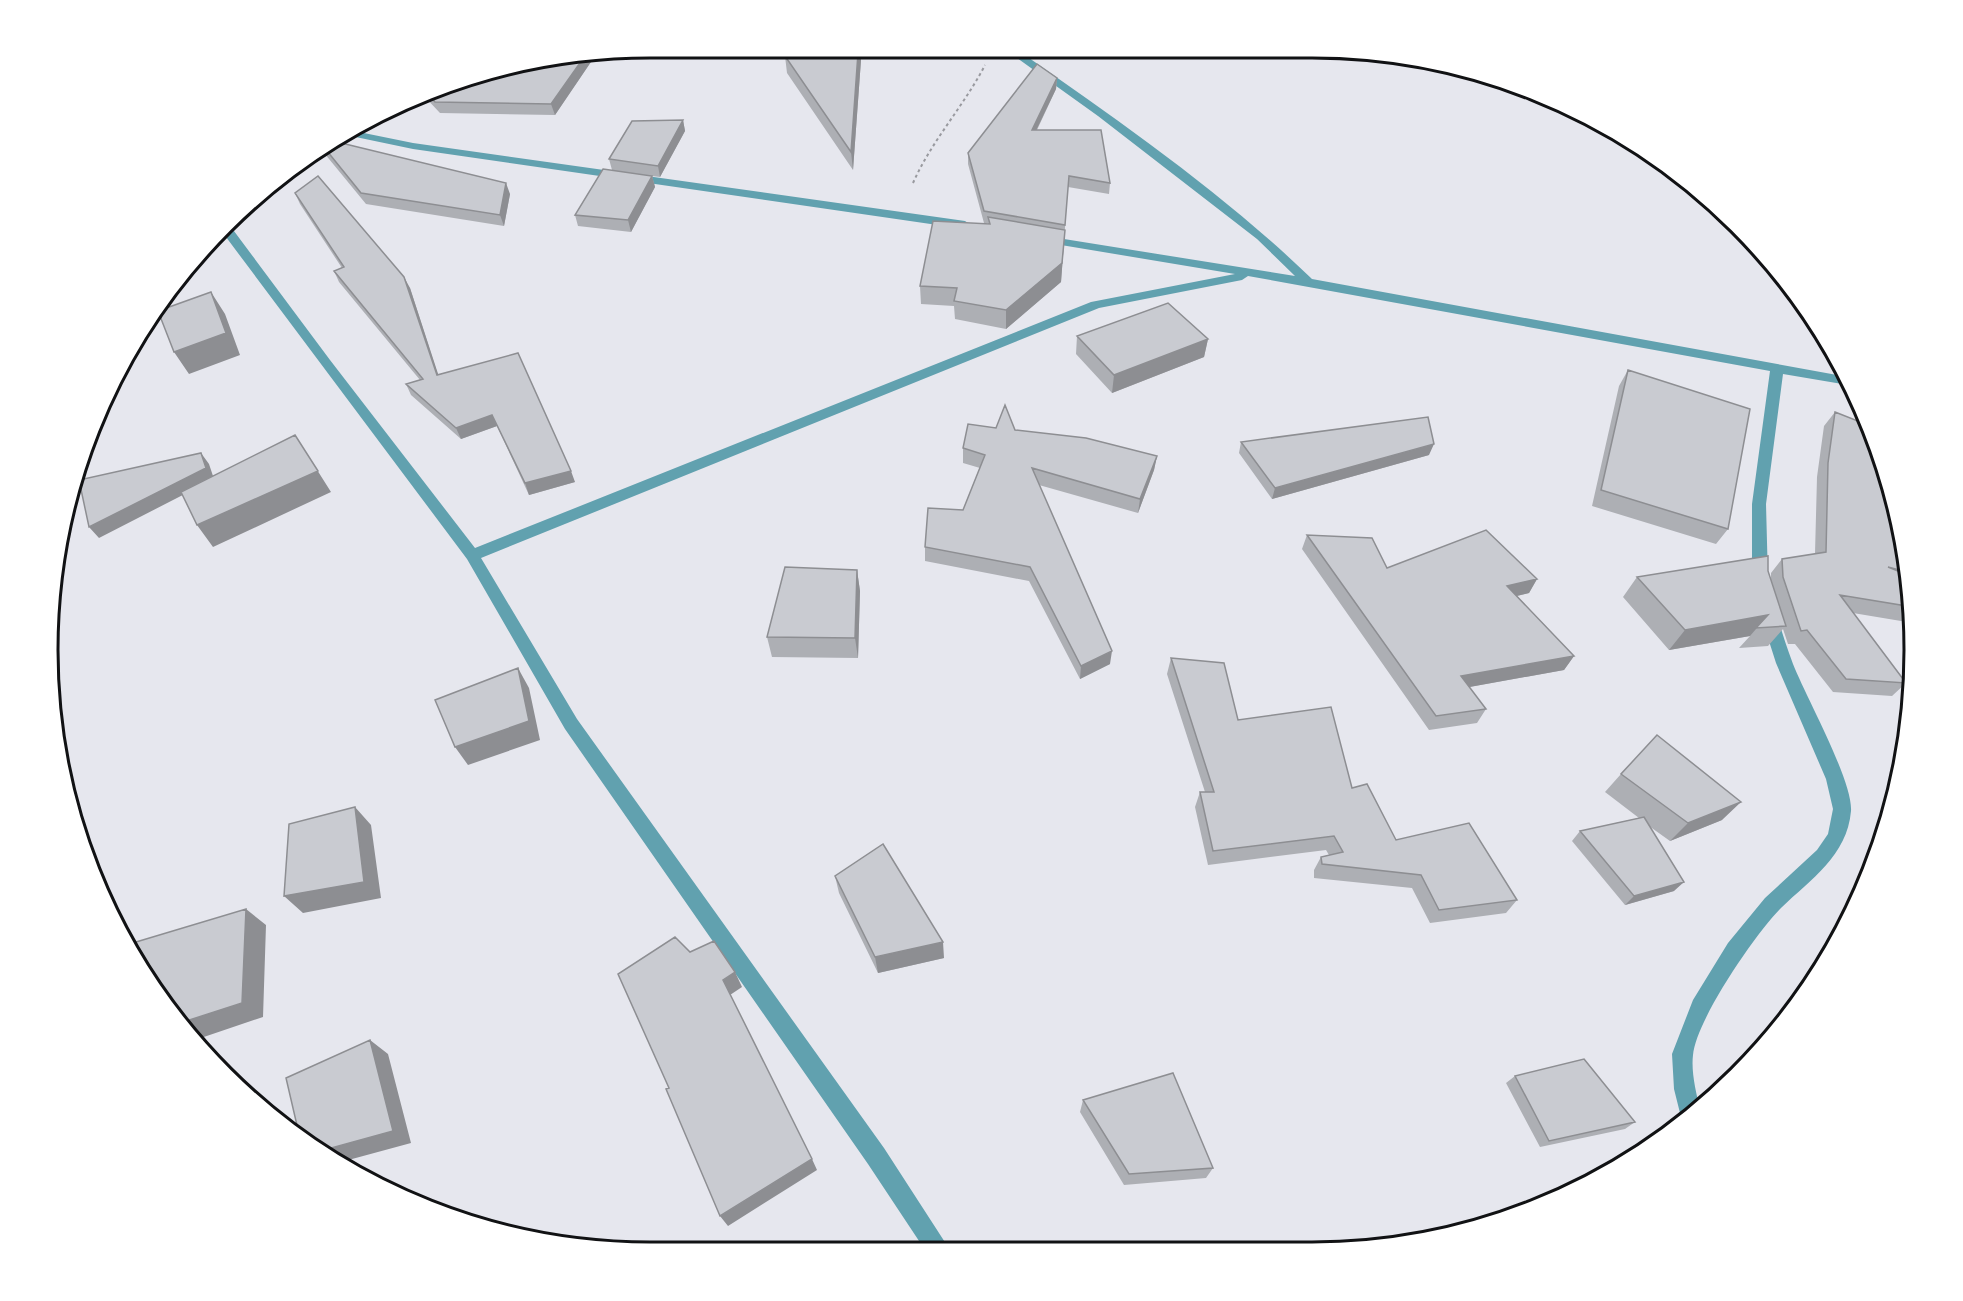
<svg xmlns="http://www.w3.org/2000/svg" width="1963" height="1301" font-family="'DM Sans',sans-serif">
<rect width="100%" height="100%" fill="#e6e7ee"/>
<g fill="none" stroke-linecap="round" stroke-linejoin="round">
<!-- path -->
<path stroke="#999a9f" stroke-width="2" stroke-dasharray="3 3" stroke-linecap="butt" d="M913,183C932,140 964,106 985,65"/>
<!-- minor -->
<path fill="#61a1af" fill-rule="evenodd" d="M1010,53H1022C1122,123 1224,194 1312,279L1848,377L1854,386L1783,374L1766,504L1768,580L1766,584H1754L1752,580V504L1770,371L1248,276L1242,280L1099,308L481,558L577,719L884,1148L950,1250H925L868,1164L565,729L467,559L220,229L228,223L330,360L475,548L1091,302L1235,274L1043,242L1039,241V235L1295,276L1257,239L1098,116Z
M354,131L413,143L965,221L971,225L965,229L413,149L346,135Z
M1769,610L1775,612L1777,616C1782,632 1787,648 1793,664C1806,697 1853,781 1851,811C1847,856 1811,879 1781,908C1756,933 1696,1020 1693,1055C1691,1072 1696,1092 1700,1109L1683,1125L1674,1089L1672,1054L1693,1000L1728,943L1765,898L1817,850L1828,834L1833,809L1826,779L1776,663L1761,616L1763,612Z"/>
</g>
<!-- wall -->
<path fill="#adafb4" d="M572,53H597L555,115L440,113L424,96L457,80Z
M797,53H860L861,60L853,170L787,73L785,56Z
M1057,78L1056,89L1037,130L1110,183L1109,194L1068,187L1061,282L1006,329L955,319L954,306L921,304L920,286L988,224V223H984L968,164V153Z
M683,120L685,131L660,177L652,176L655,187L631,232L578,226L575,215L612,170L609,159Z
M333,141L510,194L504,226L366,204L320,148Z
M295,193L410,288L438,375L575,482L529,495L497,426L461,439L411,395L406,384L420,380L339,282L334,271L342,268L300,204Z
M1077,336L1208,339L1204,357L1112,393L1076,354Z
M1628,370L1728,529L1716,544L1592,506L1619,386Z
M1835,412L1895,495L1914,611L1913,623L1853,613L1906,683L1892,696L1833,692L1795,644H1788L1783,629L1768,646L1739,648L1750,636L1669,650L1623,597L1637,577L1768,571L1771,579V573L1782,559L1815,554L1817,477L1824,426Z
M1015,430L1157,456L1154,470L1138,513L1039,485L1110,664L1080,679L1029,581L925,561V547L963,510L980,468L963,463V448Z
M1241,442L1429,455L1272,499L1239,453Z
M1307,535L1387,568L1537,579L1529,593L1517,596L1574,656L1564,670L1469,687L1486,709L1477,723L1429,730L1302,549Z
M857,570L860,591L858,658L772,657L767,637Z
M1171,658L1238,720L1352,788L1396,840L1517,900L1506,913L1430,923L1412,888L1314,878V870L1321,857L1329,855L1326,850L1208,865L1195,807L1200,792H1205L1167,674Z
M1621,774L1722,820L1670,841L1649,826L1674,891L1625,905L1572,841L1580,831L1639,818L1605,792Z
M835,876L944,958L878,973L839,893Z
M1515,1076L1635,1122L1625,1129L1540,1147L1506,1083Z
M1083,1100L1213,1168L1206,1178L1124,1185L1080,1112Z"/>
<!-- shaded-wall -->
<path fill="#8d8e92" d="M587,53H597L555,115L551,104Z
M858,53H860L861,60L853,170L851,152Z
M1057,78L1056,89L1031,141L1032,130Z
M683,120L685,131L660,177L658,166Z
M652,176L655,187L631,232L628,220Z
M506,183L510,194L504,226L500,215Z
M1065,230L1061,282L1006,329V310Z
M404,277L410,288L442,386L437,375Z
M211,292L225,314L240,355L189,374L174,352Z
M1208,339L1204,357L1112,393L1114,375Z
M492,415L497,426L461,439L456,428Z
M295,435L331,492L213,547L197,525Z
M1434,444L1429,455L1272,499L1275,488Z
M201,453L209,464L214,479L99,538L89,527Z
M1157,456L1154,470L1138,513L1140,499Z
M571,471L575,482L529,495L525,483Z
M857,570L860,591L858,658L855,638Z
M1537,579L1529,593L1499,600L1507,586Z
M1768,615L1750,636L1669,650L1685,630Z
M1112,651L1110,664L1080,679L1081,666Z
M1574,656L1564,670L1453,690L1461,676Z
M518,668L529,688L540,740L468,765L455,747Z
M1741,802L1722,820L1670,841L1688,823Z
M355,807L371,825L381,898L303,913L284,896Z
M1684,882L1674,891L1625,905L1634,896Z
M246,909L266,925L263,1017L192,1041L180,1023Z
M943,942L944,958L878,973L875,957Z
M735,972L742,987L730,995L723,980Z
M370,1040L388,1054L411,1143L341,1162L324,1150Z
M812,1159L817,1170L728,1226L720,1216Z"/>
<!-- building -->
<path fill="#c9cbd1" stroke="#8d8e92" stroke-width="1.5" d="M572,53H587L551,104L435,102L428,94L457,80Z
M797,53H858L851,152L785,56Z
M1037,64L1057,78L1032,130H1101L1110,183L1069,176L1065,225L984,211L968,153Z
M683,120L658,166L609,159L632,121Z
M333,141L506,183L500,215L361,193L323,146Z
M603,169L652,176L628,220L575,215Z
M318,176L404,277L437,375L518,353L571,471L525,483L492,415L456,428L406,384L423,379L334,271L344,267L295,193Z
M988,217L1065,230L1062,263L1006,310L954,301L957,288L920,286L933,221L990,224Z
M211,292L226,333L174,352L158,311Z
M1168,303L1208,339L1114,375L1077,336Z
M1628,370L1750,409L1728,529L1601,490Z
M1005,405L1015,430L1086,438L1157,456L1140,499L1032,468L1112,651L1081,666L1030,567L925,547L928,508L963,510L985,455L963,448L968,424L996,428Z
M1835,412L1868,425L1895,495L1907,572L1888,567L1908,575L1913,607L1840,595L1906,683L1846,679L1807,630L1801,631L1783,577L1782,559L1826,552L1828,463Z
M1428,417L1434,444L1275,488L1241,442Z
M295,435L318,471L197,525L181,492Z
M201,453L206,468L89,527L79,480Z
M1486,530L1537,579L1507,586L1574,656L1461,676L1486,709L1436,716L1307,535L1372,538L1387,568Z
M1768,556V571L1786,626L1756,628L1768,615L1685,630L1637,577Z
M785,567L857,570L855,638L767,637Z
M1171,658L1224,663L1238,720L1331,707L1352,788L1367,784L1396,840L1469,823L1517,900L1439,910L1421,875L1322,864L1321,857L1343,852L1334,836L1213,851L1200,792H1214Z
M518,668L529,721L455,747L435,700Z
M1657,735L1741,802L1688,823L1621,774Z
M355,807L364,882L284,896L289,824Z
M1644,817L1684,882L1634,896L1580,831Z
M883,844L943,942L875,957L835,876Z
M246,909L242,1003L180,1023L129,952L126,945Z
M675,937L690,952L714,941L735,972L723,980L812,1159L720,1216L666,1089L669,1088L618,974Z
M370,1040L393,1131L324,1150L299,1134L286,1078Z
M1584,1059L1635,1122L1549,1141L1515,1076Z
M1173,1073L1213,1168L1129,1174L1083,1100Z"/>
<!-- crop -->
<path d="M0 0H1963V1301H0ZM650 58H1312A592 592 0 0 1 1904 650V650A592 592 0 0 1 1312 1242H650A592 592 0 0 1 58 650V650A592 592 0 0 1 650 58Z" fill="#fff" fill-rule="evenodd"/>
<path fill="none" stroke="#111214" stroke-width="3" d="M650 58H1312A592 592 0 0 1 1904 650V650A592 592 0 0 1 1312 1242H650A592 592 0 0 1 58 650V650A592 592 0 0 1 650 58Z"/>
</svg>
